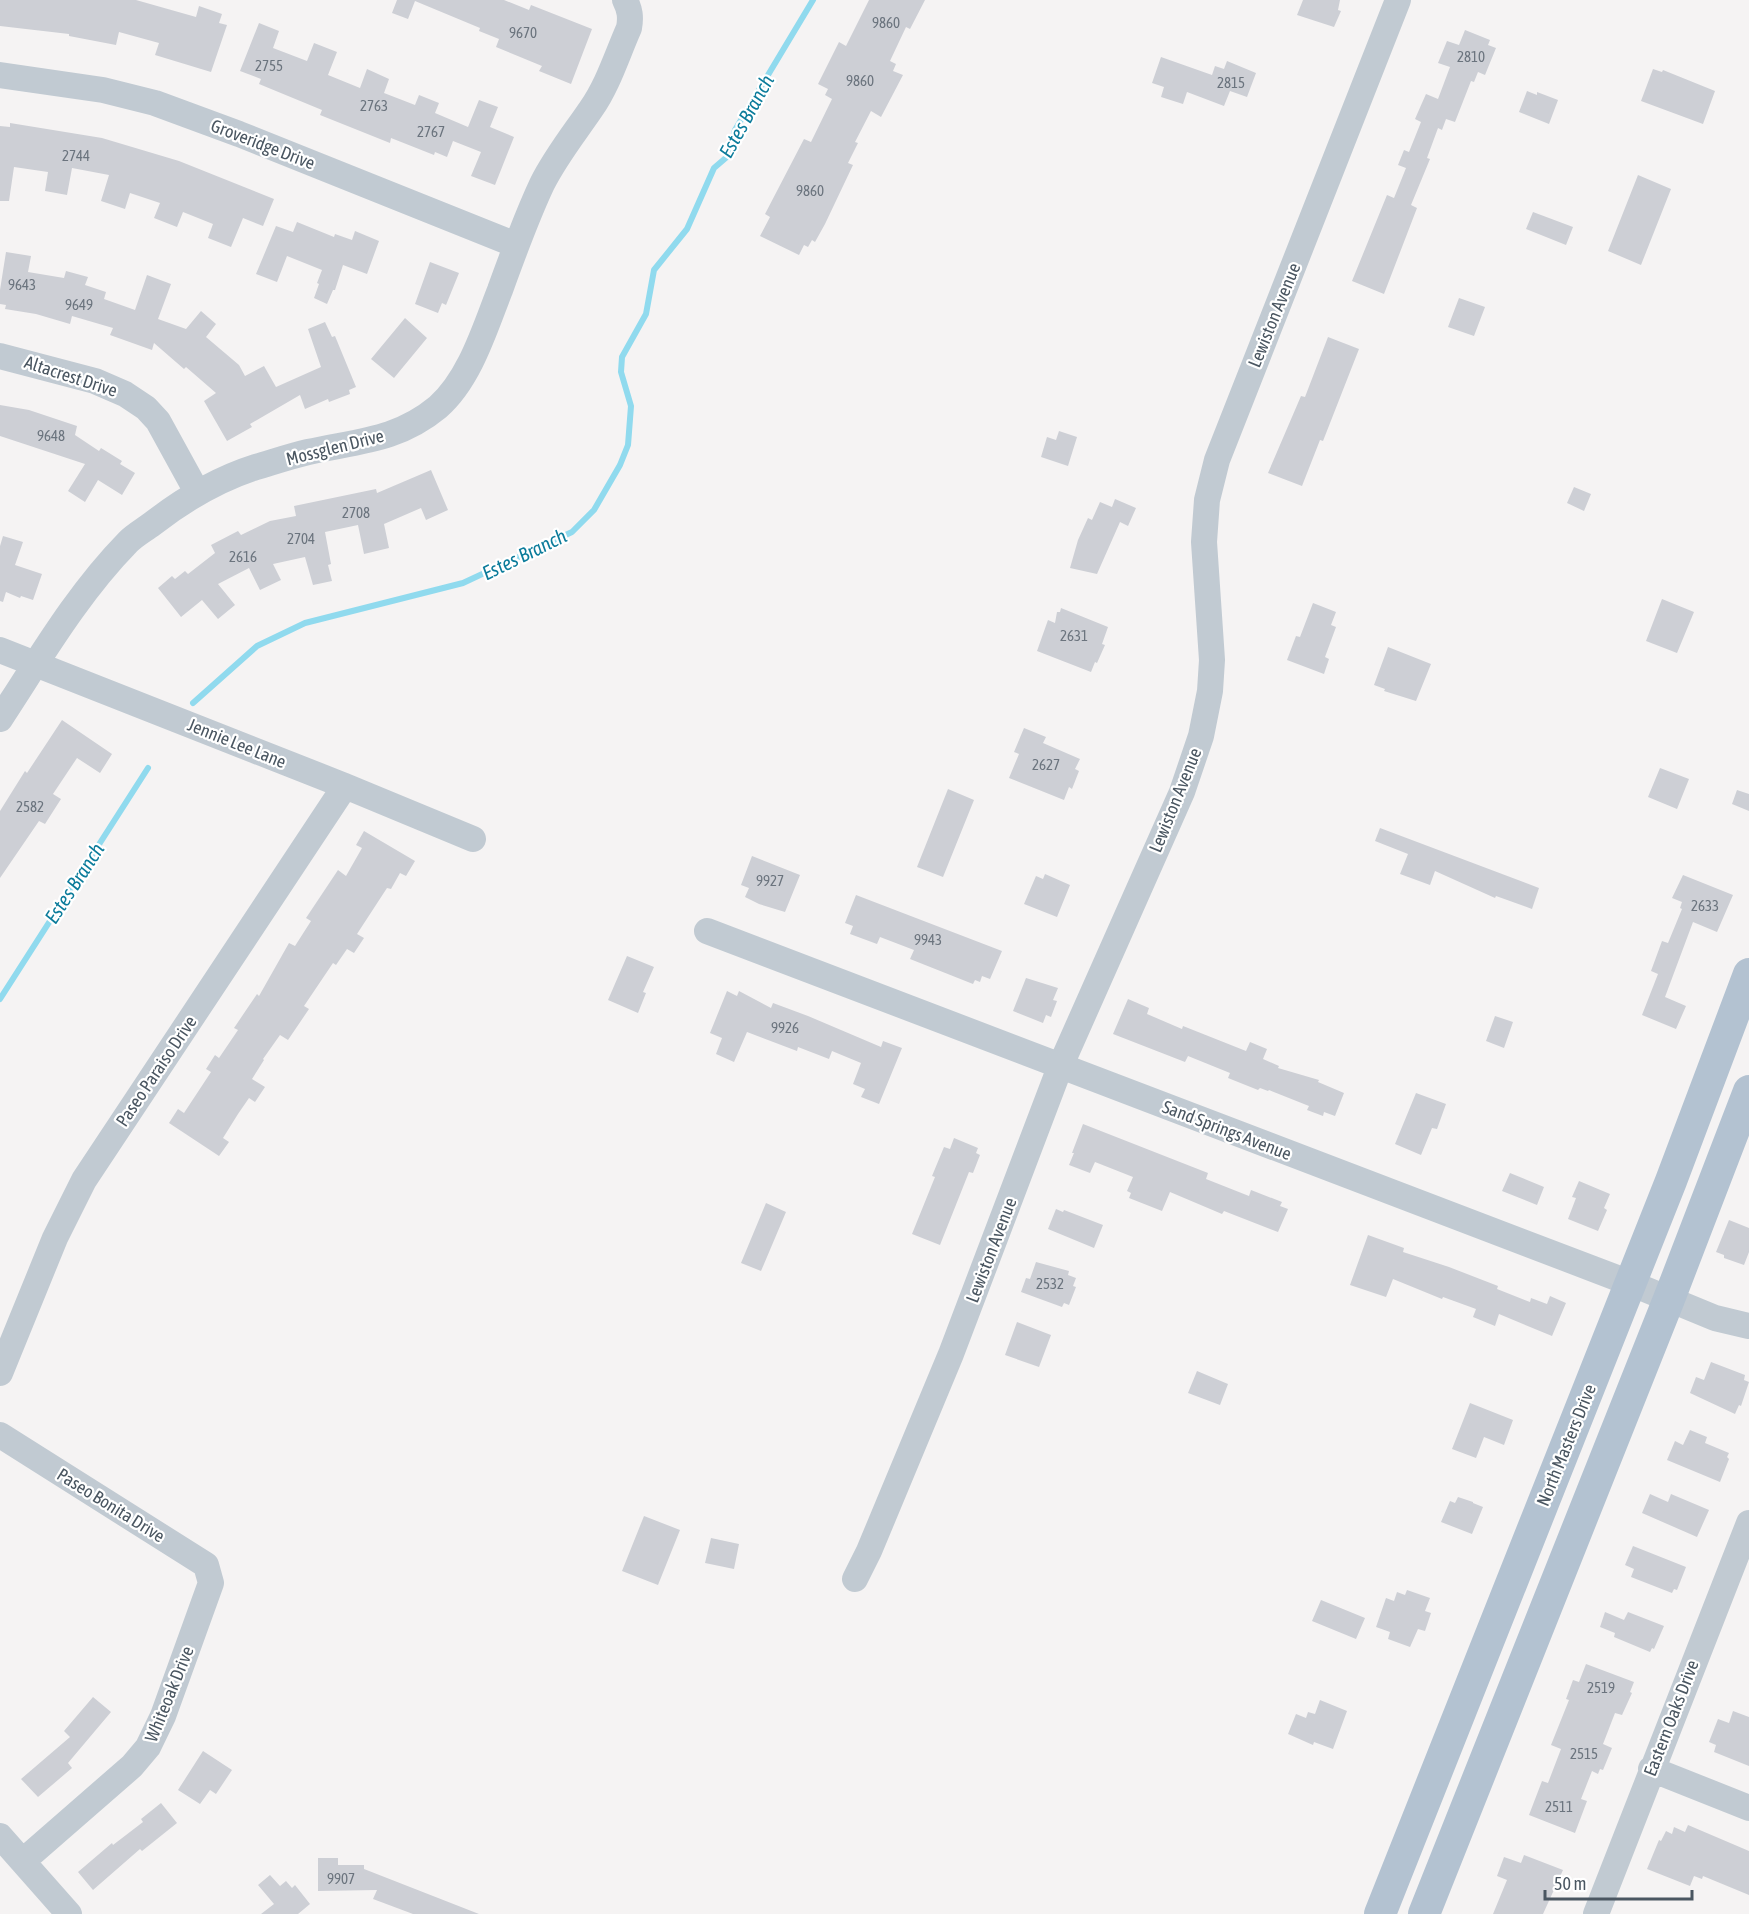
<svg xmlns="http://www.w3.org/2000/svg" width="1749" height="1914" font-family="'Asap Condensed',sans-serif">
<rect width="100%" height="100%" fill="#f5f3f3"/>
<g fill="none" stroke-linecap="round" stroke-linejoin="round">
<!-- stream -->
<path stroke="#90daee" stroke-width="6" d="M193,703L257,646L305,623L463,583L572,532L594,510L620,465L628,445L631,406L621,372L622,357L646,314L654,270L687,229L714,168L728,156L735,130L813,0
M0,999L148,768"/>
</g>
<!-- building -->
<path fill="#cdcfd5" d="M0,0H136L196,17L199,6L222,14L219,23L227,25L211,72L155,55L159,43L119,32L116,45L69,36V34L0,26Z
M397,0H504L529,10L531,5L592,29L571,84L539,71L542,66L496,47L499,39L479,31L480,28L415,1L408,19L392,13Z
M869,0H925L910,29L906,27L890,61L896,64L893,71L903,75L881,117L871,111L855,142L858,143L848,163L853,165L825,224L815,242L812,240L808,247L804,245L799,255L760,236L770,217L765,214L804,139L811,142L832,99L825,95L828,89L818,84L839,42L846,46Z
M1303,0H1340L1338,10L1341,11L1334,27L1297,15Z
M259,23L279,31L273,48L307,61L314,43L337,52L328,75L360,88L367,69L389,79L384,93L415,105L419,95L439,103L435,113L468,127L479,100L498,107L490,127L514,137L495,185L471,176L481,152L453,141L447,157L435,152L434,155L391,138L390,143L320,115L322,110L259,84L261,79L240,71Z
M1465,30L1490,40L1488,45L1496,48L1485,75L1478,72L1474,82L1471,81L1455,122L1446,119L1442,130L1438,128L1427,158L1430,159L1411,205L1417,208L1384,294L1352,281L1387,195L1394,198L1406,168L1398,165L1404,150L1409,152L1421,122L1415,119L1422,103L1426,94L1438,99L1450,67L1438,63L1447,41L1459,45Z
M1161,57L1212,75L1215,66L1224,69L1227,61L1256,73L1247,97L1230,91L1224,106L1187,92L1183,104L1161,97L1164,87L1152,83Z
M1653,69L1662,72L1663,70L1715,91L1703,124L1641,101Z
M1527,91L1537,95V92L1558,100L1549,124L1519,112Z
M10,123L102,138L179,161L274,199L263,226L243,218L231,247L208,238L213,224L183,212L177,227L154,218L160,203L130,193L125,209L101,201L109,175L72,168L67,195L45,191L48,172L14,167L9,201H0V126L10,127Z
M1638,175L1671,189L1641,265L1608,251Z
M1533,212L1573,227L1566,245L1526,229Z
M297,222L334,237L335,234L352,240L355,231L379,241L367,274L343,265L335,290H333L327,304L314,298L319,284L317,283L322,270L287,256L277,282L256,274L276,226L293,232Z
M6,252L31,256L28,272L64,278L66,271L88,277L85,285L106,292L104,299L135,310L147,275L171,284L158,319L186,329L201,311L216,324L206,337L239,365L245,376L264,366L276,387L321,367L308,329L325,322L332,337L335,336L356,387L349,390L350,394L329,402L328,399L305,409L300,395L250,424L252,427L227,441L204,401L216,393L186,367L184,369L154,343L152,350L110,335L113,328L72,316L70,324L36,314L5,309L6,305L0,304V290Z
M430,262L459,273L446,305L442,303L438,313L415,304Z
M1459,298L1485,307L1474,336L1448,327Z
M405,318L427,338L394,378L371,359Z
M1328,337L1359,349L1323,441L1320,440L1302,486L1268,473L1301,396L1305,397Z
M0,405L29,410L77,426L75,435L99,451L101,448L122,461L120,464L135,473L122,495L98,480L85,502L68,491L85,464L0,436Z
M1059,431L1077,437L1068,466L1041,457L1047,437L1056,440Z
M431,470L448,510L426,520L421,508L384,524L389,548L364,554L358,525L325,532L331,564L328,565L332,581L313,585L305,557L273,564L281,580L260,590L249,568L218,584L235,605L218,619L202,600L181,617L158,588L172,576L175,579L185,571L188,574L215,553L211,545L238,531L241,535L270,521L296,516L294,506L376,489L377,493Z
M1574,487L1591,494L1584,511L1567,503Z
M1115,499L1136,508L1128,526L1120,522L1097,574L1070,568L1078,540L1088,518L1092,520L1100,502L1112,507Z
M3,536L23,542L15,565L42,574L33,600L21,596L20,598L6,592L3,602L0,601V546Z
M1662,599L1694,612L1677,653L1646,641Z
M1313,603L1336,612L1331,625L1336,627L1325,657L1329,659L1324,674L1287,660L1296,636L1300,637Z
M1061,608L1108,627L1102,644L1105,645L1097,663L1095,662L1091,672L1037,651L1048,620L1055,623L1057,612H1060Z
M1388,647L1431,664L1416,701L1384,691L1385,689L1374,685Z
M62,720L112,754L100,773L77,758L53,794L61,799L45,824L39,821L0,878V811L25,771L27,773Z
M1024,728L1046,737L1043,743L1080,759L1075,769L1079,771L1072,789L1069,787L1064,800L1009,778L1019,754L1014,752Z
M1660,768L1689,779L1677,809L1648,797Z
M948,789L974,800L943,877L917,867Z
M1737,790L1749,794V811L1732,804Z
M1380,828L1539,888L1532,909L1496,896L1495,898L1435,871L1430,885L1400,874L1408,854L1375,841Z
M364,831L415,861L406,876L400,873L391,889L387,888L357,934L364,938L354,953L347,949L336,965L333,963L304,1006L309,1009L288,1040L280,1035L263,1059L264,1060L252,1079L265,1087L255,1102L249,1098L238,1114L223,1138L229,1142L219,1156L169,1123L178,1109L184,1113L211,1072L206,1069L215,1055L219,1058L238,1030L234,1028L257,994L259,996L289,943L295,946L311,921L306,918L338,870L346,876L362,848L356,845Z
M752,856L800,875L785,912L759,904L745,897L749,888L741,885Z
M1045,874L1070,885L1057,917L1024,904L1036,876L1043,879Z
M1683,875L1733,895L1717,932L1693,922L1665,997L1686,1006L1676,1029L1642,1015L1658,974L1651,971L1662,941L1668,943L1682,909L1680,908L1682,902L1672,898Z
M856,895L1002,951L990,979L982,976L980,982L975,980L973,984L910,959L914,950L880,937L877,944L850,934L853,926L845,923Z
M627,956L654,967L643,992L646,993L638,1013L608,1000Z
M1026,978L1058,988L1053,1000L1057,1001L1051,1017L1046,1015L1043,1023L1013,1011Z
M727,991L737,996L739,991L771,1008L773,1003L808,1016L881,1047L883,1041L902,1048L879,1104L861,1097L865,1089L853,1084L861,1063L832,1051L829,1059L798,1047L797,1051L747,1032L734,1062L716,1054L722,1038L710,1033Z
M1128,999L1149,1008L1147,1014L1182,1029L1183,1026L1246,1051L1250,1042L1267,1049L1263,1059L1279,1066L1278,1068L1319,1080L1318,1082L1344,1093L1335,1116L1324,1112L1323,1116L1307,1110L1309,1106L1269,1090L1268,1091L1260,1088L1258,1090L1228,1078L1230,1073L1188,1056L1185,1062L1113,1034Z
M1495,1016L1513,1022L1504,1048L1486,1041Z
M1416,1093L1446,1104L1437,1129L1432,1128L1421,1155L1395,1144Z
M1083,1124L1208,1173L1206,1179L1249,1196L1251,1190L1282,1202L1280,1206L1288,1209L1278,1232L1224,1211L1222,1214L1170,1192L1162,1211L1129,1198L1131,1193L1127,1191L1133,1177L1095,1162L1090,1173L1069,1165L1074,1153H1072Z
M954,1138L978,1148L976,1153L980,1155L973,1173L969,1172L940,1245L912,1234L935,1177L932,1176L944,1147L950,1149Z
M1510,1173L1544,1187L1537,1205L1502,1191Z
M1579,1181L1610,1194L1604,1208L1607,1210L1598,1231L1568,1219L1576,1198L1572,1197Z
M766,1203L786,1212L761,1271L741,1263Z
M1056,1209L1063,1212L1064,1210L1103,1225L1094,1248L1048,1229Z
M1729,1220L1749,1228V1252L1744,1265L1724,1258V1255L1716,1252Z
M1368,1235L1404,1248L1403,1252L1449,1267L1498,1286L1497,1289L1530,1302L1531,1298L1547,1304L1550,1296L1566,1303L1552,1336L1499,1314L1495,1326L1473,1317L1476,1309L1443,1297L1442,1299L1393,1279L1386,1297L1350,1285Z
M1036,1262L1069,1271L1068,1275L1076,1278L1073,1286L1076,1287L1069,1305L1064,1303L1062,1307L1021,1292L1026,1278L1030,1279Z
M1017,1322L1051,1335L1039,1367L1005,1355Z
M1711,1362L1745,1375L1744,1380L1749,1382L1741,1406L1739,1405L1735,1414L1690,1393L1696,1377L1704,1380Z
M1197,1371L1228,1384L1220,1405L1188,1393Z
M1470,1403L1513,1420L1504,1445L1484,1437L1476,1458L1452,1449Z
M1690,1430L1707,1437L1705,1443L1729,1453L1727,1457L1729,1459L1720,1482L1667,1460L1675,1441L1683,1445Z
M1650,1494L1668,1502L1671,1494L1709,1510L1697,1537L1642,1513Z
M1458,1497L1473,1502V1503L1483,1507L1472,1534L1441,1522L1450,1501L1455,1503Z
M644,1516L680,1530L658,1585L622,1571Z
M711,1538L739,1544L734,1569L705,1563Z
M1633,1546L1686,1567L1677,1590L1674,1589L1672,1593L1631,1577L1634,1569L1625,1565Z
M1407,1590L1430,1598L1425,1611L1431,1613L1425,1631L1418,1629L1410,1647L1388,1639L1390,1632L1376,1627L1386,1598L1394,1601L1397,1592L1405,1595Z
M1321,1600L1365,1618L1356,1639L1312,1621Z
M1605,1612L1624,1620L1628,1612L1664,1626L1654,1649L1652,1648L1650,1652L1614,1637L1615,1633L1600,1627Z
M1586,1664L1634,1682L1630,1692L1632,1693L1622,1715L1615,1713L1603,1744L1612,1748L1603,1770L1600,1769L1598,1774L1592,1771L1581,1799L1587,1801L1575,1833L1529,1815L1542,1781L1548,1783L1561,1749L1551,1745L1569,1700L1566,1699L1573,1680L1579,1682Z
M93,1697L111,1712L68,1763L72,1768L38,1797L21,1779L70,1737L64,1731Z
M1320,1700L1347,1711L1333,1749L1314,1742L1313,1745L1288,1734L1296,1714L1306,1718L1308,1712L1315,1714Z
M1733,1711L1749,1717V1766L1714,1752L1716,1745L1709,1742L1718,1719L1729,1723Z
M203,1751L232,1770L216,1794L210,1790L200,1804L178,1790Z
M161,1803L177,1823L142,1851L140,1849L93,1890L78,1872L112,1843L113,1845L143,1822L141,1819Z
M1688,1825L1749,1851V1895L1703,1876L1702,1879L1694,1876L1690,1886L1647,1869L1659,1840L1661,1841L1666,1831L1672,1834L1674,1827L1685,1832Z
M1524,1855L1563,1870L1543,1914H1493L1507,1880L1497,1876L1504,1857L1521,1863Z
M318,1858H338V1865H364V1869L479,1914H413L373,1899L377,1890L318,1891Z
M270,1875L280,1886L286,1881L292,1888L295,1885L310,1904L298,1914H261L274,1904L258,1885Z"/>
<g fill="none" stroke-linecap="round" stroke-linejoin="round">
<!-- minor -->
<path stroke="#c1cad2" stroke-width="26" d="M0,75L103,90L155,103L239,134L516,245
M0,356L95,381L125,394L146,408L158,421L197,492
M0,650L345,786L473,839
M0,719C40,658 77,594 128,542C135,535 144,530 152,524C183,500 218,479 256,467C273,462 291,456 308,452C357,441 397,441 438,407C470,379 485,328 500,290C513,254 526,218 542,184C556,156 574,134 591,109C608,85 617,55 629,28C631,17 630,10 625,0
M707,931L1630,1283L1715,1318L1749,1326
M0,1373L55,1238L84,1180L345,786
M0,1435L206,1565L211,1583L163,1716L148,1747L132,1766L23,1861
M855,1579L869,1551L951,1354L1060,1067L1182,792L1201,736L1210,691L1212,660L1204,542L1207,500L1217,460L1398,0
M1651,1769L1749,1808
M0,1836L69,1914
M1596,1914L1749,1523"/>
<!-- major -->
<path stroke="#b3c2d1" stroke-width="32" d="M1380,1914L1671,1181L1749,974
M1424,1914L1669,1299L1749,1091"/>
</g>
<g text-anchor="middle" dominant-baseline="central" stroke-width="4.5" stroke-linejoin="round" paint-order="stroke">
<!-- number labels -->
<g font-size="15" fill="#6b747e">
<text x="886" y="22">9860</text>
<text x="523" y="32">9670</text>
<text x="1471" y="56">2810</text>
<text x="269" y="65">2755</text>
<text x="860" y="80">9860</text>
<text x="1231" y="82">2815</text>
<text x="374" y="105">2763</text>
<text x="431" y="131">2767</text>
<text x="76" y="155">2744</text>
<text x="810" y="190">9860</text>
<text x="22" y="284">9643</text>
<text x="79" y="304">9649</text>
<text x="51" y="435">9648</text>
<text x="356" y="512">2708</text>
<text x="301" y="538">2704</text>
<text x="243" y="556">2616</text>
<text x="1074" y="635">2631</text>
<text x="1046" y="764">2627</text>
<text x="30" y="806">2582</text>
<text x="770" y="880">9927</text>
<text x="1705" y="905">2633</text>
<text x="928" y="939">9943</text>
<text x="785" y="1027">9926</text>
<text x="1050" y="1283">2532</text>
<text x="1601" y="1687">2519</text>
<text x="1584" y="1753">2515</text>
<text x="1559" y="1806">2511</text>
<text x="341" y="1878">9907</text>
</g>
<!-- street labels -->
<g font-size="18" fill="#4a5661" stroke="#fff">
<text transform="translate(263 144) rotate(21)">Groveridge Drive</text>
<text transform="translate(1274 315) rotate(-68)">Lewiston Avenue</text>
<text transform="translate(71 376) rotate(18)">Altacrest Drive</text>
<text transform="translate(335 447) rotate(-14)">Mossglen Drive</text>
<text transform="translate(237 743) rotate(22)">Jennie Lee Lane</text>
<text transform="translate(1175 800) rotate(-68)">Lewiston Avenue</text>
<text transform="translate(156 1071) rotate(-56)">Paseo Paraiso Drive</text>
<text transform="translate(1227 1130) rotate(21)">Sand Springs Avenue</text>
<text transform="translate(991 1250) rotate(-69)">Lewiston Avenue</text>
<text transform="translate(1566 1445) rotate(-68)">North Masters Drive</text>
<text transform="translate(111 1505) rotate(32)">Paseo Bonita Drive</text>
<text transform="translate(169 1694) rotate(-68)">Whiteoak Drive</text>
<text transform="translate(1671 1718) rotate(-69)">Eastern Oaks Drive</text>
</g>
<!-- water labels -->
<g font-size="20" font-style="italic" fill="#0c7c9b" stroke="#fff">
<text transform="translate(746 116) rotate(-61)">Estes Branch</text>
<text transform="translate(524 554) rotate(-26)">Estes Branch</text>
<text transform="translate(74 883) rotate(-57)">Estes Branch</text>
</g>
</g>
<!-- scale -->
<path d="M1545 1890v9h147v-9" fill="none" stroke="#4a5661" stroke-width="3"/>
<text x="1554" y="1890" font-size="18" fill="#4a5661" stroke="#ffffff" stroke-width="4.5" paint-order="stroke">50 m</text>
</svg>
